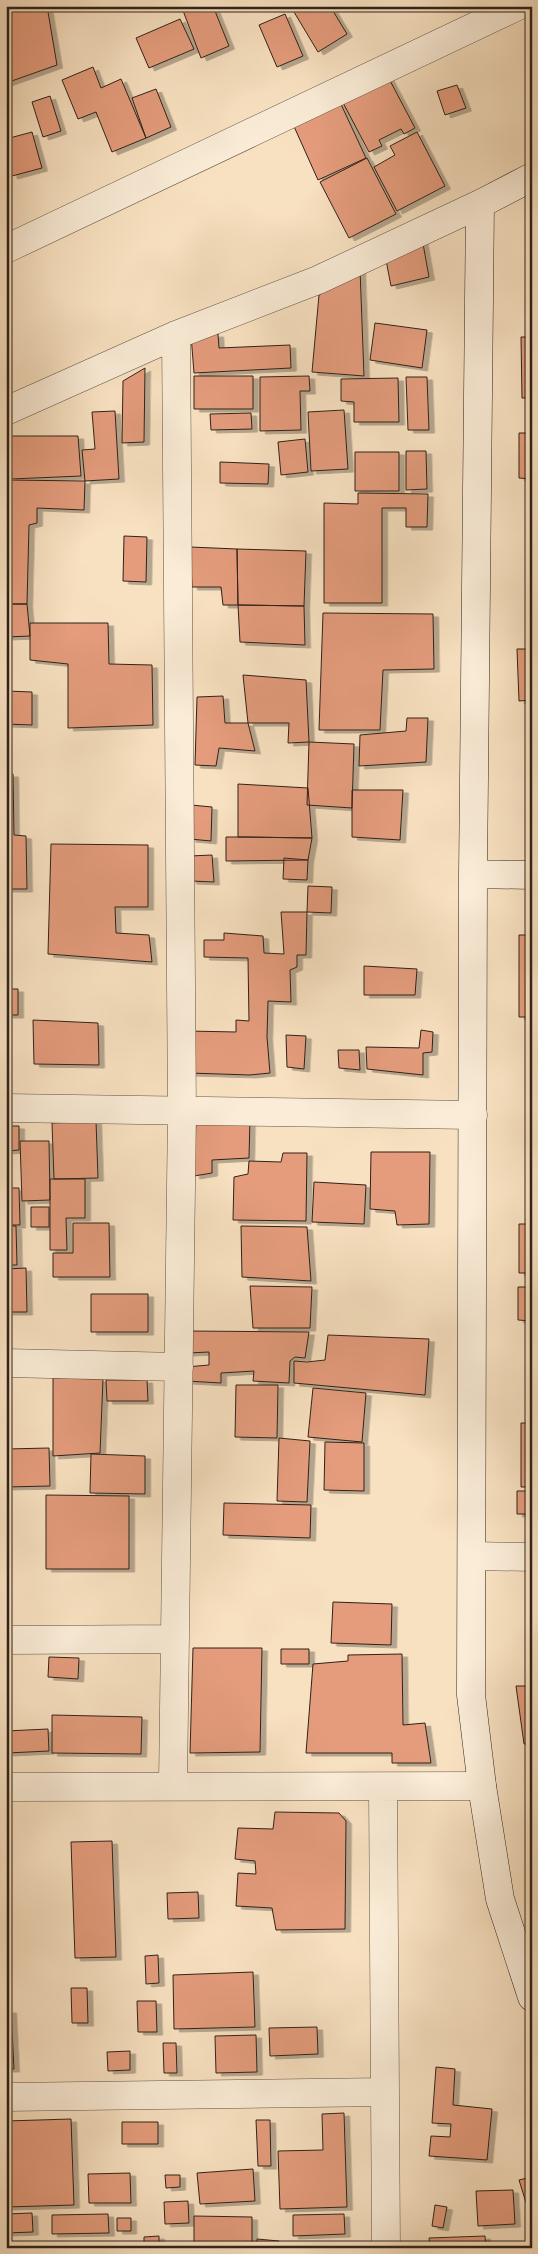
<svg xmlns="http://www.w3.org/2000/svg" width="538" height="2254" font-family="'EB Garamond',serif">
<defs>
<filter id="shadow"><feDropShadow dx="5.5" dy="3" stdDeviation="0" flood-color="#0004"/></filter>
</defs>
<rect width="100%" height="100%" fill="#f8e1c1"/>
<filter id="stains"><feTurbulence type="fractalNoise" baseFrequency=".004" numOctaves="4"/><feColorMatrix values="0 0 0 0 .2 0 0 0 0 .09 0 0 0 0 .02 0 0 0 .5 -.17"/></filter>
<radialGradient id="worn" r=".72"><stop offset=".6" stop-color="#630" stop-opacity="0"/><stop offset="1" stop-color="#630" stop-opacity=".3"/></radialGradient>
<!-- building -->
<path fill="#e49c7c" stroke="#2f2219" filter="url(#shadow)" d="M6,6H47L57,65L6,83Z
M187,6H213L229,46L201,58L182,8Z
M330,6L347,34L318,52L291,7Z
M285,14L303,56L277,67L259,25Z
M180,19L194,49L149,68L136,38Z
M93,67L101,88L121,79L146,138L112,152L96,112L78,119L62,80Z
M386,73L415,128L404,134L401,129L379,140L382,146L369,152L340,97Z
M457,85L466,108L445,115L437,91Z
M156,89L171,127L146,138L132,98Z
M50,96L61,131L43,137L32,102Z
M339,100L366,158L318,180L292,122Z
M32,132L42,168L12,176L6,156V139Z
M417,132L445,186L397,211L374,167L395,155L390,146Z
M367,158L396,214L349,238L320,182Z
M422,238L429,277L391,286L386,260Z
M360,269L364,376L312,372L319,295Z
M375,323L427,330L422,368L370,360Z
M218,334L219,348L290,345L291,368L194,373L191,335Z
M521,337H532V398H522Z
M145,368L144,442L122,443L123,381Z
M194,376H253V409H194Z
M309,376L310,391H300L301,430L260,431V377Z
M406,377H427L429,430H408Z
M398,378L399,422H354V402L341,401V379Z
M344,410L348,469L311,471L308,412Z
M115,411L119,479L85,481L82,450L95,449L92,412Z
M251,413L252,429L211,430L210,414Z
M519,433H532V479L519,478Z
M10,436H78L81,476L11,479Z
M305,439L308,472L281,475L278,442Z
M406,451H426L427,489L406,490Z
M355,452H399V491H355Z
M220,462L269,464L268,484L220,483Z
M6,480L85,481L84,510L37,508V523L29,525L27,604H6Z
M358,493L428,494L427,527H406V508H382V603H324V503L358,504Z
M124,536L147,537L146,582L123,581Z
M190,547L237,549L238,605H223L221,587H192Z
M237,549L306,551L304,606L238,605Z
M6,604H27L30,636L6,637Z
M238,605L304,606L305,645L240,642Z
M323,613L433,614L434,669L383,670L380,730H319Z
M30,623H108L109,664L152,665L153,725L68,728V664L30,660Z
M517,649H532V700L519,701Z
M243,675L306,680L309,742L288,743L289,723H248Z
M6,691L32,692V725L6,724Z
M223,696L225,723H248L255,751L219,748L216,766L195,765L197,697Z
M407,718H428L426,762L359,766L360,735L406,731Z
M309,742L354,744L352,808L307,805Z
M6,774H13L14,835L26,836L27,889H6Z
M238,784L308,788L312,838L238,837Z
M352,790H403L400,840L352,837Z
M191,805L212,807L211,841L190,839Z
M226,837H248L312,838L308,860L226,861Z
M51,844L148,845V907H115L116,933L149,935L152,962L48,954Z
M212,855L214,882L191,881L190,856Z
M284,858L308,860L307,880L283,879Z
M308,886L332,887L331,913L307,912Z
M281,912H307L306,955H297V967L290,970L291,1002L268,1001L267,1037L270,1073L250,1075L189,1073L188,1031L236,1032V1020L249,1021L248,958L204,957V940H224V933L263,936L264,953L284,954Z
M519,935H532V1017H519Z
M364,966L417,969L415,995H364Z
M6,989H18V1015H6Z
M33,1020L98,1023L99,1065L34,1064Z
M421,1030L433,1032L432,1052L423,1053V1075L367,1069L366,1047L419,1048Z
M286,1035L306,1036L304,1069L287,1067Z
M338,1050H359L360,1070L339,1068Z
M196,1116L250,1118L249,1158L212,1160V1173L194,1176Z
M96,1121L98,1178L54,1179L52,1123Z
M6,1126H19V1150L6,1151Z
M20,1141H49L50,1200L22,1201Z
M371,1152H430L429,1224L397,1225L395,1211L370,1209Z
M283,1153H307L306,1221L233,1220L234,1177L248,1174L249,1161L281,1162Z
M50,1179H85V1218H66L67,1250H50Z
M314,1182L366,1185L364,1224L312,1222Z
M6,1188H19L20,1225H6Z
M31,1207H49V1227H31Z
M73,1223H109L110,1277H53V1253H73Z
M519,1224H532V1273H519Z
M6,1226H16L17,1265H6Z
M241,1226L307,1227L311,1281L242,1277Z
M26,1268L27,1312H6V1269Z
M250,1286L312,1287L310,1328H253Z
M518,1287H532V1321L518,1320Z
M91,1294H148V1332H91Z
M189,1331L309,1332L305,1358L295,1357L290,1361L289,1383L253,1381L254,1371L221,1373V1383L187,1381L186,1367L209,1365V1352L188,1353Z
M328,1335L429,1339L425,1395L294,1383V1361L307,1362L325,1360Z
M53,1378L103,1379L100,1453L53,1456Z
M106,1380H147L148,1401H107Z
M236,1385H278L277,1438L235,1437Z
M313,1388L366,1393L362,1442L308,1437Z
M521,1423H532V1487H521Z
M279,1438L310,1441L307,1502L277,1501Z
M325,1442L364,1443V1491L324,1490Z
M49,1448L50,1486L6,1487V1449Z
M91,1454L145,1456V1494L90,1493Z
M517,1491H532V1514H517Z
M46,1495L129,1496V1569H46Z
M224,1503L311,1505L310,1538L223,1535Z
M333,1602L392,1604L391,1645L331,1643Z
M193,1648H262L260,1752L190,1753Z
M281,1649H309V1664H281Z
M402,1654L403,1725L425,1723L431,1763H392V1753H306L313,1664L348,1661V1655Z
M49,1657L79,1658L78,1679L48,1677Z
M516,1686H532V1744H524Z
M52,1715L142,1717L141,1754L52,1753Z
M48,1729L49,1751L7,1753L6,1731Z
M275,1812L339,1813L346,1821L345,1929L276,1930L272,1908L236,1906L238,1873L256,1874L255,1861L235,1859L238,1828L273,1829Z
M112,1841L116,1957L75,1958L71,1842Z
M198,1892L199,1918L168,1919L167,1893Z
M158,1955L159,1983L146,1984L145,1956Z
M253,1972L255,2027L174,2029L173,1975Z
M71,1988H87L88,2023H72Z
M137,2001H156L157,2032H138Z
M6,2010H11L14,2069H6Z
M317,2027L318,2054L270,2056L269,2028Z
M256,2035L257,2072L216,2073L215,2036Z
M163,2043H176L177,2073H164Z
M130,2051V2070L108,2071L107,2052Z
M436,2067L455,2069L453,2105L492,2109L487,2160L429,2156L431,2136L450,2137L451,2124L432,2123Z
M344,2113L347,2207L280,2209L278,2151L323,2150L322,2114Z
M71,2119L74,2205L6,2207V2121Z
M256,2120H270L271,2166H258Z
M122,2122H158V2144H122Z
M253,2169L255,2201L200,2204L197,2173Z
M130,2173L131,2203H89L88,2174Z
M165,2175H180V2187L166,2188Z
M532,2177V2222L519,2180Z
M513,2190L515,2224L478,2226L476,2191Z
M188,2201L189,2223L165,2224L164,2202Z
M435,2205L447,2207L443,2228L432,2226Z
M32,2213L33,2232L6,2233V2214Z
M108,2214L109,2233L52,2234V2215Z
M344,2214L345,2234L293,2236V2215Z
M194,2216L252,2217V2248H194Z
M117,2218H131V2231H117Z
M159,2236V2248H144V2237Z
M485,2236L486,2248H430L429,2238Z
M257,2239L279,2241V2248H257Z"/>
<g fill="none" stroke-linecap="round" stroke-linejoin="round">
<!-- street casing -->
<g stroke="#615243" stroke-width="29">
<path id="street" d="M6,249L518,6
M6,411L176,335L318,280L480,204
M6,1108L473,1115
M6,1363L179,1367
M472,1556L532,1557
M6,1640L174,1639
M173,1785L182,1112L176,335
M6,1787L482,1786
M383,1787L386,2248
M6,2097L385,2092"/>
</g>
<!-- secondary casing -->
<g stroke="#2f2219" stroke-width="29">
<path id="secondary" d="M532,177L480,204L473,874L471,1695L482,1786L500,1899L532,1997
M473,874L532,875"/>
</g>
<!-- street -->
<use href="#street" stroke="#faecd7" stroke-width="28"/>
<!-- secondary -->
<use href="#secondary" stroke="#faecd7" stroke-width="28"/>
</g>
<!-- margin -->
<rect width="538" height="2254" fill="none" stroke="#f8e1c1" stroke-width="25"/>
<rect x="8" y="8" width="523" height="2239" fill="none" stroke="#2f2219" stroke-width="2.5"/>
<rect x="12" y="12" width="513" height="2229" fill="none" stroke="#2f2219"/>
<rect width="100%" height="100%" filter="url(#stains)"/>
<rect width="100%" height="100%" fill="url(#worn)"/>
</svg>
